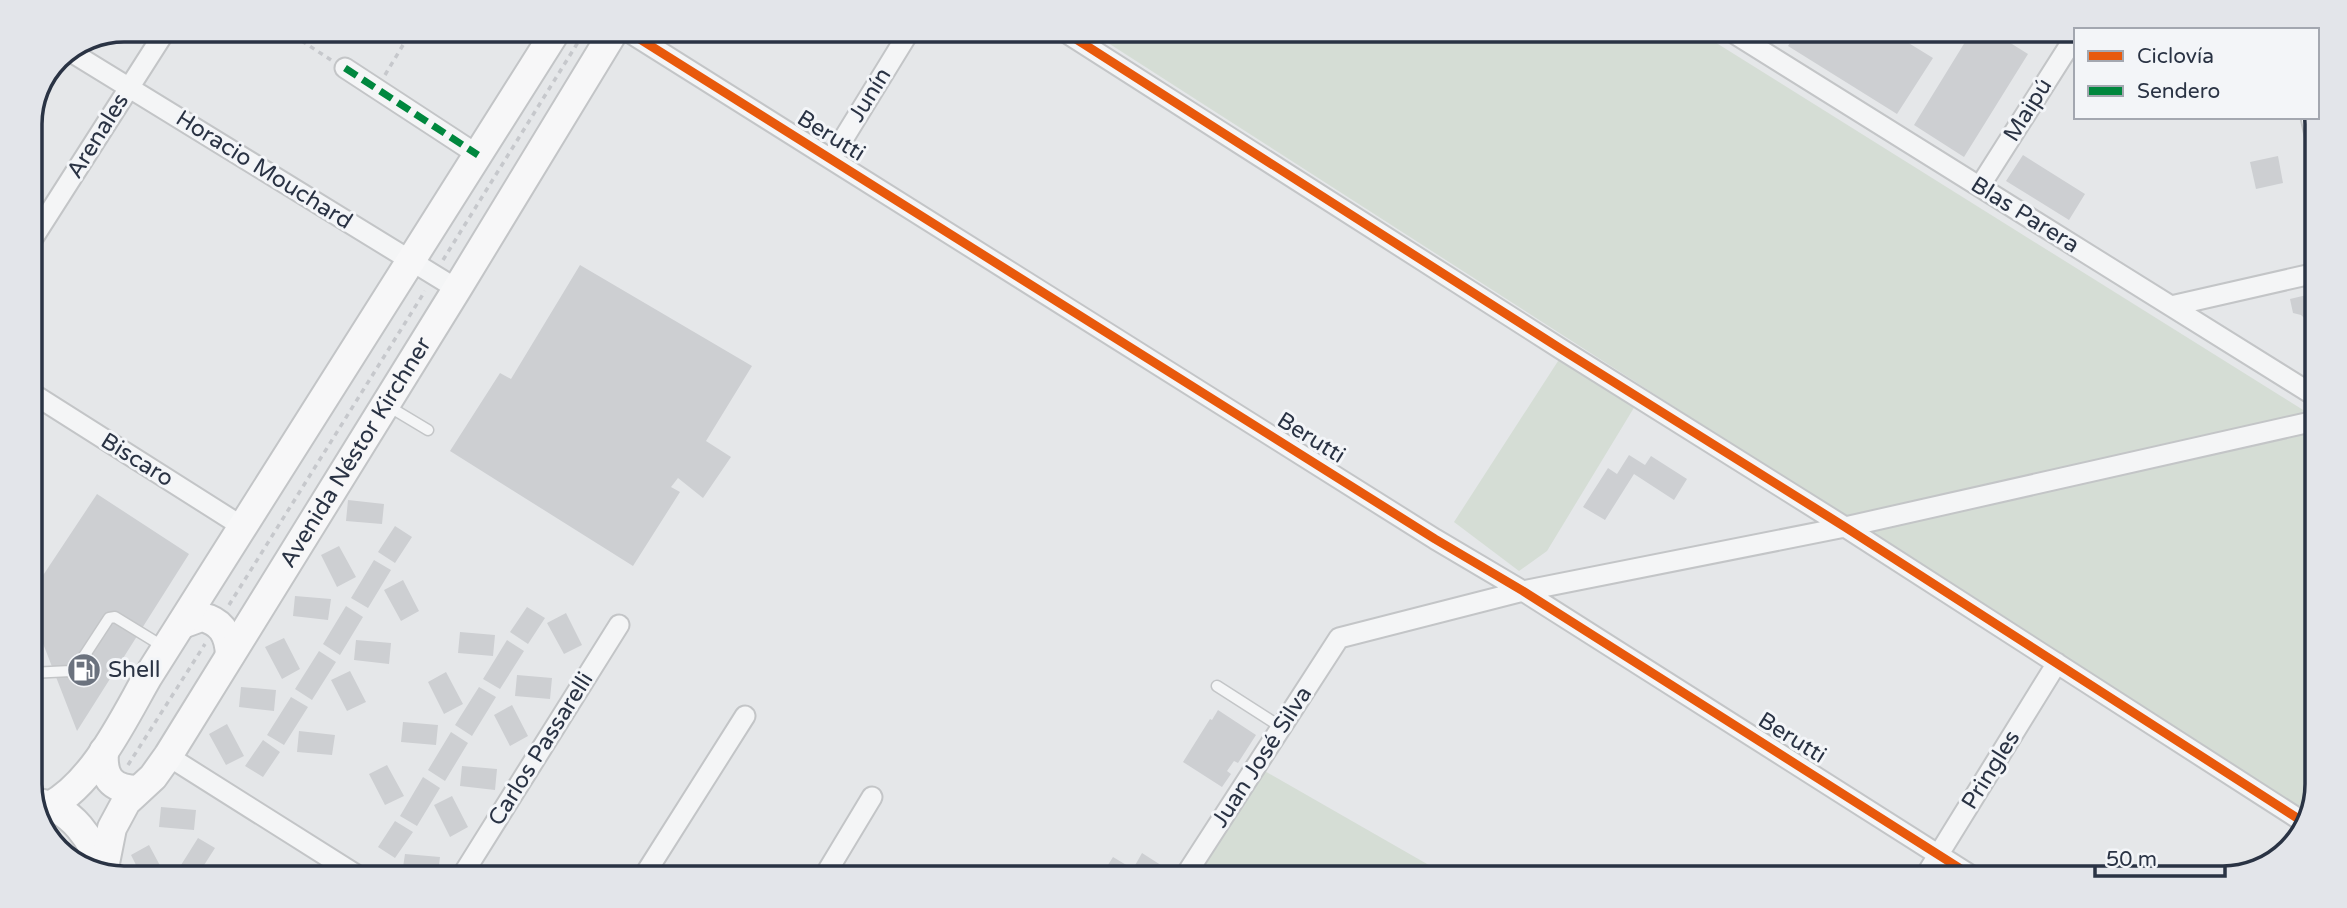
<svg xmlns="http://www.w3.org/2000/svg" width="2347" height="908" font-family="'Varela Round',sans-serif">
<rect width="100%" height="100%" fill="#e5e7e9"/>
<!-- green -->
<path fill="#d5ddd5" d="M1091,32L1702,34L2308,413L1849,519Z
M1560,358L1635,406L1547,551L1519,571L1454,522Z
M2315,421L2312,814L2308,820L1845,527Z
M1256,766L1448,876H1185Z"/>
<!-- building -->
<path fill="#cdcfd2" d="M1795,34H1894L1933,58L1897,114L1788,46Z
M1970,34H1996L2028,54L1964,157L1914,125Z
M2023,155L2085,194L2069,220L2006,181Z
M2278,156L2283,183L2256,189L2250,162Z
M580,265L752,366L706,441L731,457L703,498L678,478L671,487L680,492L633,566L450,451L500,373L511,379Z
M2311,294L2313,302H2316L2315,335L2311,324L2301,315L2293,313L2290,299Z
M1629,455L1645,465L1651,456L1687,479L1674,500L1634,474L1605,520L1583,507L1608,468L1617,474Z
M97,494L189,554L77,731L30,610V595Z
M348,500L384,504L382,524L346,521Z
M395,526L412,537L395,563L378,552Z
M339,546L356,577L337,587L321,555Z
M374,560L391,570L368,608L351,598Z
M403,580L419,611L401,621L384,590Z
M295,596L331,599L328,620L293,616Z
M346,606L363,617L340,655L323,644Z
M527,607L545,618L528,644L510,632Z
M566,613L582,645L564,654L547,623Z
M460,632L495,635L493,656L458,653Z
M284,638L300,669L282,679L265,647Z
M356,640L391,643L389,664L354,660Z
M507,640L524,651L500,689L483,679Z
M319,651L336,662L312,700L295,689Z
M350,671L366,702L347,711L331,680Z
M446,672L463,704L444,714L428,682Z
M517,675L552,678L550,699L515,696Z
M241,687L276,690L274,711L239,707Z
M479,687L496,697L472,736L455,725Z
M291,697L308,707L284,745L267,735Z
M512,705L528,736L510,746L494,715Z
M1218,710L1256,735L1238,763L1234,761L1227,771L1231,774L1222,787L1183,762L1210,719L1212,720Z
M403,722L438,725L436,745L401,742Z
M227,724L244,756L226,765L209,734Z
M299,731L335,735L332,755L297,752Z
M451,732L468,743L445,781L428,770Z
M263,740L280,752L263,777L245,766Z
M387,765L404,796L385,805L369,774Z
M462,766L497,769L495,790L460,786Z
M423,777L440,788L417,826L400,816Z
M452,796L468,827L450,837L434,805Z
M161,807L196,810L194,830L159,827Z
M395,821L413,832L395,858L378,847Z
M198,838L215,848L199,873H176Z
M2280,843L2287,847L2276,862L2266,865Z
M149,845L164,873H140L131,855Z
M1142,853L1167,869L1163,876H1101L1113,857L1133,869Z
M405,854L440,857L438,874H402Z"/>
<g fill="none" stroke-linecap="round" stroke-linejoin="round">
<!-- service casing -->
<g stroke="#c3c5c7" stroke-width="13">
<path id="service" d="M388,406L428,430
M30,673L71,671L77,667L109,618L115,617L164,647
M1217,686L1281,727"/>
</g>
<!-- minor casing -->
<g stroke="#c3c5c7" stroke-width="23">
<path id="minor" d="M627,31L1435,539L1523,591L1975,878
M1065,32L1561,349L1845,527L2305,823
M1735,34L2315,396
M71,52L457,289
M345,68L478,155
M2311,117L2317,144
M831,159L909,32
M1980,186L2076,35
M30,243L166,30
M2171,306L2316,273
M30,392L243,527
M168,756L355,874
M463,874L619,625
M645,874L745,716
M825,875L872,797
M1185,876L1339,638L1523,591L1845,527L2315,421
M1924,878L2057,663"/>
</g>
<!-- secondary casing -->
<g stroke="#c3c5c7" stroke-width="32">
<g id="secondary">
<path d="M182,624L201,617C222,621 229,635 230,655"/>
<path d="M104,751C102,777 111,789 137,790"/>
<path d="M36,803C71,806 94,841 103,872"/>
<path d="M50,806C94,782 123,720 147,678L556,31"/>
<path id="s1" d="M103,873L112,828L126,802L153,777L168,756L457,289L614,31"/>
</g>
</g>
<!-- path -->
<path stroke="#c6c8cc" stroke-width="3.5" stroke-dasharray="5 5" stroke-linecap="butt" d="M285,30L331,60
M385,75L412,30
M443,260L585,31
M229,605L425,291
M128,765L205,644
M47,836L61,841"/>
<!-- service -->
<use href="#service" stroke="#f4f5f6" stroke-width="10"/>
<!-- minor -->
<use href="#minor" stroke="#f4f5f6" stroke-width="19"/>
<!-- secondary -->
<use href="#secondary" stroke="#f7f7f8" stroke-width="28"/>
<!-- quiet -->
<path stroke="#00873e" stroke-width="7" stroke-dasharray="14 7" stroke-linecap="butt" d="M345,68L478,155"/>
<!-- cycleway casing -->
<g stroke="#f3f5f8" stroke-width="13">
<path id="cycleway" d="M627,31L1435,539L1523,591L1975,878
M1065,32L1561,349L1845,527L2305,823"/>
</g>
<!-- cycleway -->
<use href="#cycleway" stroke="#e8590c" stroke-width="9"/>
</g>
<!-- icons -->
<defs>
<g id="fuel-disc" transform="scale(1.75)"><circle r="9.5" fill="#6b727e" stroke="#f3f5f8"/><path d="M-5.5-6h7V0h2V4h1.3V-2.5L3-4.5l.8-.8L6-3V5H2.5V1h-1V6h-7ZM-4.2-4.7v3.2H.2V-4.7Z" fill="#fff"/></g>
</defs>
<g fill-rule="evenodd">
<use href="#fuel-disc" x="84" y="670"/>
</g>
<g text-anchor="middle" dominant-baseline="central" stroke-width="6" stroke-linejoin="round" paint-order="stroke">
<!-- street labels -->
<g font-size="23" fill="#2a3344" stroke="#f3f5f8">
<text transform="translate(870 95) rotate(-58)">Junín</text>
<text transform="translate(2028 110) rotate(-58)">Maipú</text>
<text transform="translate(98 136) rotate(-58)">Arenales</text>
<text transform="translate(831 136) rotate(32)">Berutti</text>
<text transform="translate(264 170) rotate(32)">Horacio Mouchard</text>
<text transform="translate(2025 215) rotate(32)">Blas Parera</text>
<text transform="translate(1311 438) rotate(32)">Berutti</text>
<text stroke="none"><textPath href="#s1" startOffset="495">Avenida Néstor Kirchner</textPath></text>
<text transform="translate(137 460) rotate(32)">Biscaro</text>
<text transform="translate(1792 738) rotate(32)">Berutti</text>
<text transform="translate(541 749) rotate(-58)">Carlos Passarelli</text>
<text transform="translate(1262 757) rotate(-57)">Juan José Silva</text>
<text transform="translate(1991 770) rotate(-58)">Pringles</text>
</g>
<!-- poi labels -->
<g font-size="23" fill="#2a3344" stroke="#f3f5f8" text-anchor="start">
<text x="108" y="670">Shell</text>
</g>
</g>
<!-- crop -->
<path d="M0 0H2347V908H0ZM124 42H2223A82 82 0 0 1 2305 124V784A82 82 0 0 1 2223 866H124A82 82 0 0 1 42 784V124A82 82 0 0 1 124 42Z" fill="#e3e5ea" fill-rule="evenodd"/>
<path fill="none" stroke="#2a3344" stroke-width="3.5" d="M124 42H2223A82 82 0 0 1 2305 124V784A82 82 0 0 1 2223 866H124A82 82 0 0 1 42 784V124A82 82 0 0 1 124 42Z"/>
<!-- legend -->
<rect x="2074" y="28" width="245" height="91" fill="#f3f5f8" stroke="#a3a7b0" stroke-width="2"/>
<rect x="2088" y="51" width="35" height="10" fill="#e8590c" stroke="#a3a7b0" stroke-width="2"/>
<text x="2137" y="63" font-size="21" fill="#2a3344">Ciclovía</text>
<rect x="2088" y="86" width="35" height="10" fill="#00873e" stroke="#a3a7b0" stroke-width="2"/>
<text x="2137" y="98" font-size="21" fill="#2a3344">Sendero</text>
<!-- scale -->
<path d="M2095 866v10h130v-10" fill="none" stroke="#2a3344" stroke-width="3.5"/>
<text x="2106" y="866" font-size="21" fill="#2a3344" stroke="#f3f5f8" stroke-width="5" paint-order="stroke">50 m</text>
</svg>
